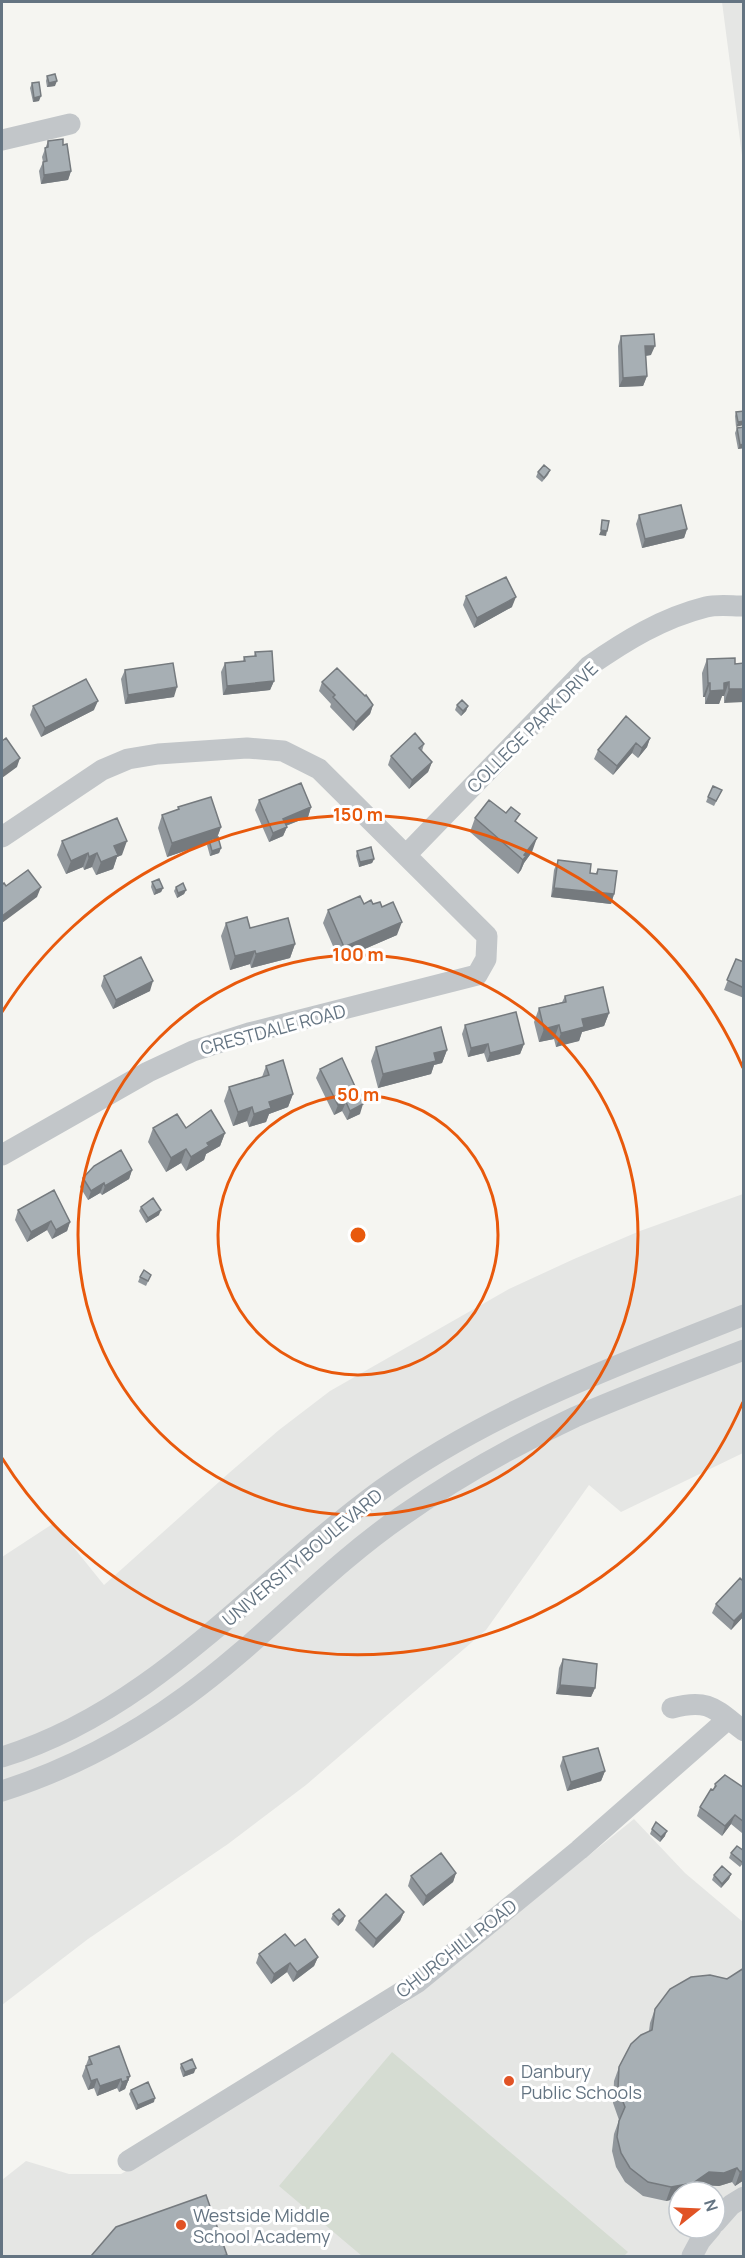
<svg xmlns="http://www.w3.org/2000/svg" width="745" height="2258" font-family="Manrope,sans-serif">
<rect width="100%" height="100%" fill="#f5f5f1"/>
<!-- built -->
<path fill="#e5e6e4" fill-rule="evenodd" d="M722,2H743V163Z
M743,1194V1453L621,1512L589,1485L486,1630L306,1785L228,1844L88,1939L2,2005V1557L54,1523L104,1585L229,1473L279,1430L330,1391L509,1289L574,1259L640,1231Z
M634,1819L685,1873L743,1922V2256H2V2180L26,2161L69,2174H121L408,2001ZM679,2192H715V2228H679Z"/>
<!-- green -->
<path fill="#d5dcd2" d="M392,2052L628,2252L624,2256H362L279,2186Z"/>
<g fill="none" stroke-linecap="round" stroke-linejoin="round">
<!-- minor -->
<path stroke="#c2c6c9" stroke-width="21" d="M2,140L70,124
M2,837L102,770L128,759L158,754L247,748L283,751L319,769L487,936L486,959L477,975L249,1033L193,1051L148,1072L2,1155
M406,855L589,666C625,641 662,618 706,607C717,604 731,606 744,606
M672,1708C709,1698 715,1709 744,1731
M2,1757C155,1710 256,1581 381,1490C491,1411 618,1365 744,1315
M2,1791C68,1770 130,1737 186,1696C262,1641 325,1569 402,1516C456,1478 515,1445 575,1417C630,1393 687,1372 744,1350
M128,2161L418,1982L579,1850L728,1719
M715,2223L731,2205L744,2197
M692,2256L700,2241L711,2228"/>
</g>
<!-- wall -->
<path fill="#90969b" d="M47,76L55,86L47,87L46,81Z
M32,83L39,101L33,102L30,88Z
M48,141L63,145L71,171L68,180L41,184L39,171L43,162L42,157Z
M621,336L651,355L646,356L647,376L643,386L619,387L618,346Z
M744,411L736,427L735,416L736,412Z
M737,428L744,448L738,449L735,433Z
M550,470L548,475L542,482L536,477L538,472Z
M639,515L687,529L684,538L642,548L636,524Z
M466,596L512,607L474,628L463,605Z
M255,652L274,681L270,690L223,695L221,672L225,663L243,661L244,657L254,656Z
M707,659L735,664L744,663L724,703V696H722L719,704H705V697H703L702,673Z
M125,670L174,697L125,704L121,679Z
M322,682L373,705L370,714L353,731L330,707L331,704L319,691Z
M457,705L468,706L466,711L461,716L455,710Z
M33,706L94,710L41,737L30,715Z
M650,738L647,747L638,758L632,753L613,775L594,759L598,750Z
M424,744L422,751L432,762L428,772L409,789L388,765L391,756Z
M722,790L714,806L706,802L708,797Z
M259,800L311,807L308,817L286,826L287,827L283,836L269,842L255,810Z
M178,807L221,827L217,838L221,848L219,853L210,856L207,845L208,843L167,857L158,828L162,815L177,810Z
M475,818L517,823L532,852L524,863L521,870L518,874L470,832Z
M62,841L122,855L117,857L113,869L96,875L92,867L84,870L83,867L66,874L57,855Z
M357,851L374,859L372,863L359,867L356,856Z
M558,860L590,873H596L598,869L614,894L611,904L551,897L554,870Z
M152,882L163,888L161,892L154,895L151,887Z
M176,887L186,890L184,894L177,898L174,891Z
M364,904H373L397,935L339,960L323,923L328,910Z
M226,923L250,928L295,944L290,958L251,968L250,964L230,970L221,936Z
M736,959L744,962V998L724,990Z
M104,976L150,991L113,1009L101,986Z
M565,996L609,1013L604,1026L582,1032L579,1041L564,1044L556,1047L554,1039L539,1042L534,1022L539,1008L562,1002Z
M465,1025L524,1044L520,1054L487,1062L484,1053L468,1057L462,1034Z
M376,1047L447,1050L442,1063L434,1065L431,1074L378,1088L371,1061Z
M266,1066L293,1094L288,1107L269,1114L266,1122L249,1127L247,1121L233,1126L224,1101L229,1087L262,1077Z
M320,1069L360,1114L347,1120L342,1111L334,1115L316,1078Z
M153,1128H186L225,1133L220,1146L206,1154L204,1160L186,1171L181,1163L166,1172L148,1142Z
M132,1170L129,1179L102,1195L100,1193L88,1200L80,1187L83,1178Z
M141,1207L159,1215L146,1223L139,1211Z
M18,1210L70,1222L67,1231L52,1239L47,1230L27,1242L15,1220Z
M151,1275L146,1286L138,1282L140,1277Z
M744,1582V1616L731,1630L712,1613L716,1604Z
M563,1659L595,1688L591,1697L556,1694L559,1668Z
M563,1757L605,1771L601,1781L567,1791L560,1766Z
M715,1784L744,1788V1831L742,1833L731,1824L722,1836L697,1816L700,1807L713,1790Z
M652,1829L665,1836L660,1842L650,1834Z
M744,1851V1862L740,1867L729,1858L731,1853Z
M456,1873L453,1882L423,1906L408,1886L411,1876Z
M731,1874L729,1879L721,1888L712,1880L714,1875Z
M404,1912L400,1921L373,1948L355,1930L359,1921Z
M333,1914L345,1916L343,1921L338,1926L331,1919Z
M295,1946L318,1957L314,1966L293,1982L287,1972L271,1984L256,1963L259,1954Z
M744,1968V2180L735,2186L732,2182L719,2186L704,2185L679,2192V2198L666,2201L643,2196L625,2182L616,2167L612,2151L614,2134L619,2120L613,2103L614,2081L619,2067L649,2031L650,2023L655,2009L727,1979Z
M89,2057L130,2076L125,2089L119,2092L117,2088L97,2096L94,2088L88,2090L82,2076Z
M181,2064L194,2073L183,2077L180,2068Z
M131,2090L154,2102L136,2110L129,2094Z"/>
<!-- shaded-wall -->
<path fill="#757a7e" d="M57,81L55,86L47,87L49,83Z
M41,96L39,101L33,102L34,98Z
M71,171L68,180L41,184L44,175Z
M645,346H655L651,355L642,356Z
M647,376L643,386L619,387L623,378Z
M744,421V425L736,427L738,422Z
M744,444V448L738,449L740,445Z
M687,529L684,538L642,548L645,539Z
M601,530L607,531L606,536L599,535Z
M516,597L512,607L474,628L477,618Z
M274,681L270,690L223,695L227,686Z
M729,682L724,696H722L719,704H705L710,691L724,683Z
M708,683H710L705,697H703Z
M177,687L174,697L125,704L128,695Z
M729,689H744V702L724,703Z
M98,701L94,710L41,737L45,728Z
M373,705L370,714L353,731L356,722Z
M468,706L466,711L461,716L463,711Z
M650,738L647,747L638,758L642,748Z
M636,743L632,753L613,775L617,766Z
M20,758L17,767L2,778V771Z
M432,762L428,772L409,789L412,780Z
M311,807L308,817L280,828L283,819Z
M221,827L216,840H209L208,843L167,857L172,843Z
M287,827L283,836L269,842L273,833Z
M537,838L532,852L524,863L521,870L518,874L524,855Z
M127,841L122,855L117,857L113,869L96,875L101,862L114,846Z
M221,848L219,853L210,856L212,851Z
M88,853L83,867L66,874L71,861Z
M97,853L92,867L84,870L89,857Z
M374,859L372,863L359,867L360,862Z
M41,887L37,897L2,923V916Z
M163,888L161,892L154,895L156,890Z
M554,888L614,894L611,904L551,897Z
M186,890L184,894L177,898L178,893Z
M402,922L397,935L339,960L344,947Z
M295,944L290,958L251,968L256,954Z
M255,951L250,964L230,970L235,956Z
M153,981L150,991L113,1009L116,1000Z
M609,1013L604,1026L582,1032L579,1041L556,1047L561,1033L582,1019Z
M559,1025L554,1039L539,1042L544,1029Z
M488,1044L484,1053L468,1057L471,1048Z
M524,1044L520,1054L487,1062L490,1053Z
M447,1050L442,1063L434,1065L431,1074L378,1088L383,1074L434,1053Z
M293,1094L288,1107L269,1114L266,1122L249,1127L254,1114L269,1102Z
M346,1102L342,1111L334,1115L338,1105Z
M363,1104L360,1114L347,1120L350,1111Z
M252,1107L247,1121L233,1126L238,1112Z
M225,1133L220,1146L206,1154L204,1160L186,1171L191,1157L207,1143Z
M186,1149L181,1163L166,1172L171,1158Z
M132,1170L129,1179L102,1195L105,1186Z
M104,1183L100,1193L88,1200L91,1191Z
M161,1210L159,1215L146,1223L148,1218Z
M51,1221L47,1230L27,1242L31,1232Z
M70,1222L67,1231L52,1239L56,1230Z
M744,1611V1616L731,1630L734,1621Z
M560,1685L595,1688L591,1697L556,1694Z
M605,1771L601,1781L567,1791L571,1782Z
M735,1815L731,1824L722,1836L725,1826Z
M667,1831L665,1836L660,1842L661,1837Z
M456,1873L453,1882L423,1906L426,1896Z
M731,1874L729,1879L721,1888L722,1884Z
M404,1912L400,1921L373,1948L376,1939Z
M345,1916L343,1921L338,1926L339,1921Z
M318,1957L314,1966L293,1982L297,1972Z
M290,1963L287,1972L271,1984L274,1974Z
M196,2068L194,2073L183,2077L185,2072Z
M130,2076L125,2089L119,2092L122,2082L127,2077Z
M97,2079L94,2088L88,2090L91,2081Z
M121,2079L117,2088L97,2096L100,2086Z
M155,2098L154,2102L136,2110L138,2105Z
M737,2168L732,2182L719,2186L704,2185L694,2192H679V2198L666,2201L671,2187L709,2172Z
M744,2170V2180L735,2186L740,2172Z"/>
<!-- building -->
<path fill="#a7afb4" stroke="#757a7e" stroke-width="1.5" d="M55,74L57,81L49,83L47,76Z
M39,82L41,96L34,98L32,83Z
M63,139V145L67,144L71,171L44,175L43,162L47,161L45,148L48,147V141Z
M654,334L655,346H645L647,376L623,378L621,336Z
M744,411V421L738,422L736,412Z
M744,427V444L740,445L737,428Z
M544,465L550,470L544,478L538,472Z
M681,505L687,529L645,539L639,515Z
M602,520L609,521L607,531L601,530Z
M506,577L516,597L477,618L466,596Z
M272,651L274,681L227,686L225,663L245,661L244,657L256,656L255,652Z
M735,658V664L744,663V689H729V682L724,683V690L710,691V683H708L707,659Z
M173,663L177,687L128,695L125,670Z
M337,668L365,696L366,695L373,705L356,722L333,697L335,695L322,682Z
M86,679L98,701L45,728L33,706Z
M462,700L468,706L463,711L457,705Z
M626,716L650,738L642,748L636,743L617,766L598,750Z
M415,733L424,744L419,748L432,762L412,780L391,756Z
M6,738L20,758L2,771V741Z
M301,783L311,807L283,819L287,827L273,833L259,800Z
M713,786L722,790L716,801L708,797Z
M211,797L221,827L172,843L162,815L179,809L178,807Z
M489,800L506,813L511,807L520,814L515,821L537,838L524,855L526,856L523,860L475,818Z
M117,818L127,841L114,846L118,855L101,862L97,853L89,857L88,853L71,861L62,841Z
M218,837L221,848L212,851L209,840Z
M371,847L374,859L360,862L357,851Z
M558,860L591,864L590,873L597,874L598,869L617,871L614,894L554,888Z
M28,870L41,887L2,916V885L4,883L6,886Z
M159,879L163,888L156,890L152,882Z
M183,883L186,890L178,893L176,887Z
M360,896L364,904L371,900L373,904L380,902L382,907L393,902L402,922L344,947L328,910Z
M247,917L250,928L288,918L295,944L256,954L255,951L235,956L226,923Z
M141,957L153,981L116,1000L104,976Z
M736,959L744,962V988L727,980Z
M603,987L609,1013L582,1019L584,1027L569,1031L561,1033L559,1025L544,1029L539,1008L566,1002L565,996Z
M516,1012L524,1044L490,1053L488,1044L471,1048L465,1025Z
M441,1027L447,1050L434,1053L436,1061L383,1074L376,1047Z
M342,1058L363,1104L350,1111L346,1102L338,1105L320,1069Z
M283,1060L293,1094L269,1102L271,1108L254,1114L252,1107L238,1112L229,1087L269,1075L266,1066Z
M211,1110L225,1133L207,1143L209,1146L191,1157L186,1149L171,1158L153,1128L177,1114L186,1128Z
M121,1150L132,1170L105,1186L104,1183L91,1191L83,1178L94,1166Z
M54,1190L70,1222L56,1230L51,1221L31,1232L18,1210Z
M153,1198L161,1210L148,1218L141,1207Z
M144,1270L151,1275L148,1281L140,1277Z
M740,1578L744,1582V1611L734,1621L716,1604Z
M563,1659L597,1664L595,1688L560,1685Z
M598,1748L605,1771L571,1782L563,1757Z
M725,1775L744,1788V1822L735,1815L725,1826L700,1807L711,1789L713,1790L716,1786L715,1784Z
M656,1822L667,1831L661,1837L652,1829Z
M737,1846L744,1851V1860L742,1862L731,1853Z
M441,1853L456,1873L426,1896L411,1876Z
M722,1866L731,1874L722,1884L714,1875Z
M386,1894L404,1912L376,1939L359,1921Z
M339,1909L345,1916L339,1921L333,1914Z
M285,1934L295,1946L305,1939L318,1957L297,1972L290,1963L274,1974L259,1954Z
M744,1968V2170L740,2172L737,2168L724,2173L709,2172L693,2183L671,2187L648,2182L630,2168L621,2153L617,2137L619,2121L625,2107L618,2089L619,2067L631,2044L641,2035L652,2030L655,2009L670,1989L691,1977L710,1975L727,1979Z
M119,2046L130,2076L127,2077L128,2080L122,2082L121,2079L100,2086L97,2079L91,2081L86,2066L92,2064L89,2057Z
M192,2059L196,2068L185,2072L181,2064Z
M148,2082L155,2098L138,2105L131,2090Z
M206,2195L227,2255L222,2256H91L116,2227Z"/>
<!-- distance rings -->
<g fill="none" stroke="#e8590c" stroke-width="3">
<circle cx="358" cy="1235" r="140"/>
<circle cx="358" cy="1235" r="280"/>
<path d="M743 1402A420 420 0 0 1 2 1458M2 1012A420 420 0 0 1 743 1068"/>
</g>
<!-- markers -->
<g fill="#e15325" stroke="#fff" stroke-width="2">
<circle cx="509" cy="2081" r="6"/>
<circle cx="181" cy="2225" r="6"/>
</g>
<g text-anchor="middle" dominant-baseline="central" stroke-width="6" stroke-linejoin="round" paint-order="stroke">
<!-- street labels -->
<g font-size="18" fill="#647482" stroke="#fff">
<text transform="translate(532 727) rotate(-45)">COLLEGE PARK DRIVE</text>
<text transform="translate(273 1029) rotate(-15)">CRESTDALE ROAD</text>
<text transform="translate(302 1557) rotate(-40)">UNIVERSITY BOULEVARD</text>
<text transform="translate(456 1948) rotate(-38)">CHURCHILL ROAD</text>
</g>
<!-- poi labels -->
<g font-size="18" fill="#647482" stroke="#fff" text-anchor="start">
<text x="521" y="2071">Danbury<tspan x="521" dy="21">Public Schools</tspan></text>
<text x="193" y="2215">Westside Middle<tspan x="193" dy="21">School Academy</tspan></text>
</g>
</g>
<circle cx="358" cy="1235" r="9" fill="#e8590c" stroke="#fff" stroke-width="3"/>
<g font-size="18" text-anchor="middle" font-weight="bold" fill="#e8590c" stroke="#fff" stroke-width="6" stroke-linejoin="round" paint-order="stroke">
<text x="358" y="821">150 m</text>
<text x="358" y="961">100 m</text>
<text x="358" y="1101">50 m</text>
</g>
<!-- border -->
<rect width="745" height="2258" fill="none" stroke="#647482" stroke-width="6"/>
<!-- north arrow -->
<g transform="translate(697 2210) rotate(72)"><circle r="28" fill="#ffffff" stroke="#c1c7cd" stroke-width="1.5"/>
<path d="M0-4.5L10 22L0 15L-10 22Z" fill="#e15325"/>
<text y="-9" font-size="16" font-weight="bold" text-anchor="middle" fill="#647482">N</text>
</g>
</svg>
